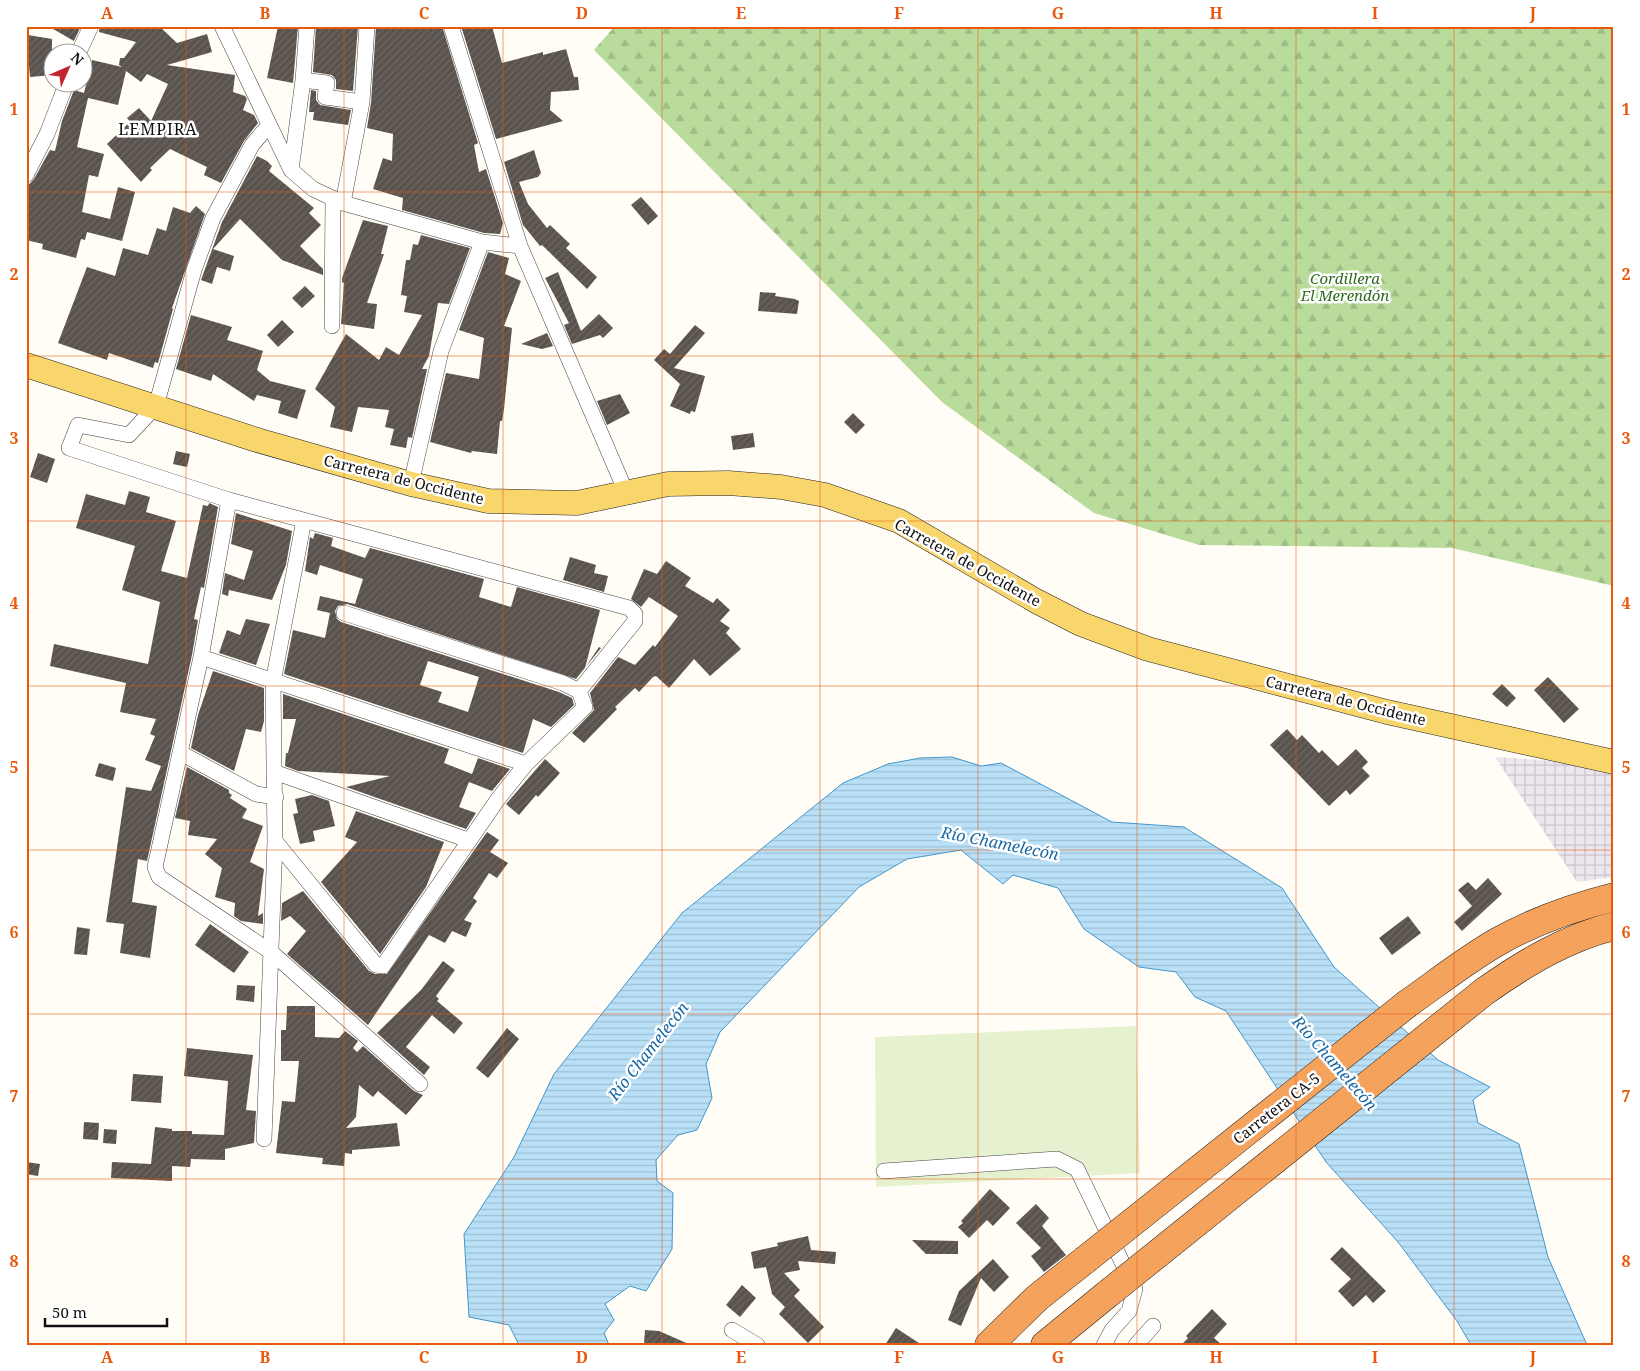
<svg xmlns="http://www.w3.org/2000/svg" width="1640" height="1371" font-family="'Noto Serif',serif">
<defs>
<pattern id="industrial-grid" width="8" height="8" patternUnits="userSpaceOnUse" patternTransform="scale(1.25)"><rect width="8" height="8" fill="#eee6ef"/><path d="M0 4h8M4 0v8" fill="none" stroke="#cbc4cc"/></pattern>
<pattern id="forest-firs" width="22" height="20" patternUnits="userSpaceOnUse" patternTransform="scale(1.25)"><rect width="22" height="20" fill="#b9dc9c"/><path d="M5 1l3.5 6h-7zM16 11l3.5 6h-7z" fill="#9ebc85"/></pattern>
<pattern id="water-rules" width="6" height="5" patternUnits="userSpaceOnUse" patternTransform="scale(1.25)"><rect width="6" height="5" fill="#b9e0f7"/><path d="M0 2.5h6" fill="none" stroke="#9ebfd3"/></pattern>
<pattern id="building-hatch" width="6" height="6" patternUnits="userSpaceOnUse" patternTransform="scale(1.25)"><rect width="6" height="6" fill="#5a524d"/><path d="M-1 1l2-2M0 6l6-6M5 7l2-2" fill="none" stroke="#6d6662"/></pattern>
</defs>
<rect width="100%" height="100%" fill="#fffdf5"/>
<!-- industrial -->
<path fill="url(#industrial-grid)" d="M1495,757L1614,765V877L1577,882Z"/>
<!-- forest -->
<path fill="url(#forest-firs)" d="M615,26H1614V586L1452,548L1199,545L1094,513L942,402L594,50Z"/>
<!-- pitch -->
<path fill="#e6f2cf" d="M1136,1026L1140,1173L876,1187L875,1037Z"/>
<!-- water -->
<path fill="url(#water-rules)" stroke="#3f96cf" d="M952,757L981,766L1001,763L1112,822L1184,827L1282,888L1334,967L1438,1060L1490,1087L1473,1100L1478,1123L1519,1144L1548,1257L1587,1345H1471L1457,1321L1398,1242L1326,1162L1226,1011L1195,997L1176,972L1139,967L1084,929L1058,888L1013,875L1003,884L961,850L907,859L859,887L720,1032L706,1064L712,1098L697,1130L678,1135L656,1160L657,1181L673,1193L672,1249L646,1291L630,1286L605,1304L614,1320L604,1333L609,1345H519L509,1325L469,1317L464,1234L514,1157L554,1074L682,913L843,783L888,764L920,758Z"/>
<!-- building -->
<path fill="url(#building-hatch)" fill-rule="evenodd" d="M48,26H81L74,41Z
M100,26H159L177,43L207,34L212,52L167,65L235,75L233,92L245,96L247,99L243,110L254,115L258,123L244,141L221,183L204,175L207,167L170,149L150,168L152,170L141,182L107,144L130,122L127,118L139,108L151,121L168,84L147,74L141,82L126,71L118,105L88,98L77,147L104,154L98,177L89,175L82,212L110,219L118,187L135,192L122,241L87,232L85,240L81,239L76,258L42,249L43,244L26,240V188L34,179L50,150L55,151L62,121L74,90L84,93L92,60L122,67L119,65L120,58H124L136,42L99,32Z
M278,26H298L293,83L267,78Z
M316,26H358L353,91L336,89V80L332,75L313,72Z
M376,26H442L478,143L474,145L479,172L486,169L503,223L500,234L484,233L402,210L403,198L373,189L383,158L392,161L393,134L367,128L371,103Z
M461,26H492L502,63L543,52V55L566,49L574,77H578L579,90L551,92L550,110L563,121L496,139Z
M28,35L52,39V75L30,77L28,54L26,53Z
M311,90L316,91V100L320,105L351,110L348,125L313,120L314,112H309Z
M534,150L541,173L538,177L519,182L528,204L547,228L550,225L570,244L566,248L597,277L587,289L542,245L540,246L523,225L504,162Z
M257,156L267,161L272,166L269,171L314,208L309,213L321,225L300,246L323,269V275L282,260L240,219L213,249L234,256L230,271L217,267L212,284L201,280L222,222Z
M641,197L658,216L648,225L631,205Z
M196,206L205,214L172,308L173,309L158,363L155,362L153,368L109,353L107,360L58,343L87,267L115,276L123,248L148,255L157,228L166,231L173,207L190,213Z
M363,220L388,226L381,254H384L367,303L377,304L374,329L341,324L344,283L342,282V278Z
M421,235L470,248L449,304L438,303L429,356L422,369H427L426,374L412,438L408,437L406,448L390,445L394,429L385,427L389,410L358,407L352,432L330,427L335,407L315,389L346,334L379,360L386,347L399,355L422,315L404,312L407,296L401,295L406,260H410L413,244L418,245Z
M488,252L509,258L505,274L521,281L504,326L512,328L504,409L502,421H500L497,454L472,451L471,453L430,442L446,373L479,379L484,338L459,330Z
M558,272L581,331L599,314L613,328L603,338L600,335L572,344L564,325L569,323L545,278Z
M305,286L315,296L302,308L292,298Z
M760,292L776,293L775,296L795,299L799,301L797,314L758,311Z
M191,315L232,327L227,340L263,351L257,370L270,381L306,390L297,419L278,413L281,401L257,395L254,401L213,374L211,381L176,369Z
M282,320L294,332L278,347L267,335Z
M695,325L705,333L674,368L705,376L695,412L691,411L690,414L670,406L680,384L654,360L664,349L670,354Z
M547,333L553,346L542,349L521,344Z
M620,394L630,413L607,425L597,401Z
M853,413L865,425L856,434L844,422Z
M753,433L755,447L733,450L731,436Z
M176,451L190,454L187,467L173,464Z
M38,453L55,459L47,483L30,477Z
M129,491L150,497L146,512L176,521L161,571L187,578L203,505L208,506L209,503L218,507L204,588L201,587L194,619L198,620L192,655L147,861L138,859L132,902L157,906L150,958L120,953L124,924L106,922L126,787L151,791L161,766L145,760L155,736L150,734L156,719L120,712L126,683L50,666L54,644L148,664L160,602L122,590L135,546L76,528L86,494L125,505Z
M236,513L292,531L286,565L272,600L229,590L228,596L222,594L225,573L244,580L253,551L231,544Z
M315,533L333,538L331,546L365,558L370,548L484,579L479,597L511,607L517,587L600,610L585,668L599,647L601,648L576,679L347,604L338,606L335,611L337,619L341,622L559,692L572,698L574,705L551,727L533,719L523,753L284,674L293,630L325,638L330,613L317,610L320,596L355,604L363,579L320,565L317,575L305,571L310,537L313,539ZM428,661L479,677L468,712L438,702L442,692L420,685Z
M570,557L596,565L594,573L608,576L604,592L563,580Z
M666,561L691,578L685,586L713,603L717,598L730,610L720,621L730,628L726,633L741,649L710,676L694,659L669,688L656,676L653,677L639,692L635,688L615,707L617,709L584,743L572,733L594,710L590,693L618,657L635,665L653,645L655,647L678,616L649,597L641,607L631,599L644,569L657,574Z
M246,619L270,624L256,665L219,653L227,630L240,635Z
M213,671L264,688V721L261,732L246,729L234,771L191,748L198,715Z
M1548,677L1579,709L1564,723L1534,690Z
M1502,684L1516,698L1507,707L1492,694Z
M283,694L449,749L444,763L472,774L478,758L510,769L492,791L469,782L459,807L476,813L466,829L346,787L390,776L298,771L285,766L286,753H288L296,719H283Z
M1287,729L1297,740L1302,735L1319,753L1322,750L1338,766L1356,749L1368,762L1362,768L1370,776L1350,795L1346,790L1329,806L1270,745Z
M545,759L560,773L538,797L536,795L519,815L506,804Z
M99,763L116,768L113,781L95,776Z
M187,767L229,790V793L232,795L230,798L247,809L242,818L263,826L250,862L264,869L258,916L263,913V924L241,921L234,916L235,903L215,897L222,868L205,854L217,839L188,835L190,821L175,818Z
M312,795L329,801L335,826L313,831L315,841L300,844L293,814L298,813L295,799Z
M356,811L444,842L426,887L380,954L321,882L357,842L345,837Z
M487,832L499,840L490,852L508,863L497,878L489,873L473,898L477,901L464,920L472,923L466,937L452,931L445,943L429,935L368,1025L287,954L306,931L290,916L281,921L282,903L303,891L369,971L375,974H387Z
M1488,878L1502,894L1462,931L1454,922L1472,906L1458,890L1468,882L1476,890Z
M1408,916L1421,933L1392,955L1379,938Z
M210,924L249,952L234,973L195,945Z
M77,927L90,929L87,955L74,954Z
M443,961L455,970L436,996L439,999L437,1001L463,1023L454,1034L432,1015L406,1047L430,1067L424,1075L377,1033L421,990Z
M237,985L255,986L254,1002L236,1000Z
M287,1006H315V1037L339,1038L345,1031L358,1041L353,1048L357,1052L363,1046L414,1091L423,1095L406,1115L378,1091L373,1097L359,1085L356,1117L346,1128L397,1123L400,1146L352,1150V1154L345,1153L344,1166L322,1164L323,1158L276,1153L282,1101L295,1102L299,1061H281V1030H286Z
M507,1028L519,1039L488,1078L476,1068Z
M187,1048L253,1055L246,1110L256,1111L254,1143L225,1149V1160L191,1159L190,1167L172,1166V1181L111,1178L112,1162L151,1164L155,1127L172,1129V1131H192V1134L224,1135L228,1081L184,1076Z
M133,1074L163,1076L161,1103L131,1101Z
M84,1122L99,1123L98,1140L83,1139Z
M104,1129L117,1130L116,1144L103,1143Z
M26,1162L40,1164L38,1176L26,1174Z
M990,1189L1010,1208L993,1226L987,1220L969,1238L958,1227L963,1223L961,1221Z
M1036,1204L1049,1218L1042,1226L1066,1255L1044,1272L1031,1256L1041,1248L1016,1223Z
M808,1236L811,1250L836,1252L835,1264L798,1261L800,1270L784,1273L800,1290L794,1296L824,1327L808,1343L779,1314L785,1307L772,1294L766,1267L754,1269L751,1252L778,1246L777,1243Z
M912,1240L958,1241V1254H926Z
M1342,1247L1386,1291L1373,1303L1366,1295L1353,1307L1338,1291L1351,1279L1330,1259Z
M993,1259L1009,1277L994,1292L981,1278L961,1326L948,1320L959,1291Z
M742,1285L756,1298L740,1317L726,1305Z
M1212,1309L1227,1324L1214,1338L1222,1345H1181L1188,1338L1186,1336Z
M896,1328L922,1345H885Z
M645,1330L659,1331L691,1345L644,1344Z"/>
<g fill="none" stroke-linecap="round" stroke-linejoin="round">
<!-- street casing -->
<g stroke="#444" stroke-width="16">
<path id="street" d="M222,26L291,170L313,189L343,203L482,242L520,246
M451,26L520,246L626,492
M79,52L91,26
M303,80L327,83L325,97L362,102
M269,125L252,145L213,218L194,270L156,406L129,435L78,425L69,448L229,500L629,608L635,614V621L579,691
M291,170L303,80L307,26
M26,175L47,134L67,82
M343,203L362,102L367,26
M332,326L333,198
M411,484L441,351L482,242
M229,500L201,657L155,867L159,877L271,952L420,1084
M201,657L526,764
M181,753L256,794L276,797
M274,772L468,840
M275,841L376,965L383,966L498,799L526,764L585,707L579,691L563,683L344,613
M264,1139L275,841L273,682L304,520
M884,1171L1057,1159L1077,1169L1135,1289L1129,1311L1112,1330L1104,1345
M732,1330L757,1345
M1136,1345L1153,1326"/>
</g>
<!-- primary casing -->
<g stroke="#222" stroke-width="25">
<path id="primary" d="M26,365L257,440L411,484L488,501L577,503L668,484L728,483L781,487L825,495L899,521L1036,601L1081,624L1148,649L1387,712L1614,762"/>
</g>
<!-- highway casing -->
<g stroke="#222" stroke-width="29">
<path id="highway" d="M1485,991C1525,963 1566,938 1614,926
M1407,1004C1437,983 1467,959 1499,941C1535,921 1574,907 1614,897
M989,1345L1037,1298L1085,1260
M1045,1345L1110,1292"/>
</g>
<!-- street -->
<use href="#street" stroke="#fff" stroke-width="15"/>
<!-- primary -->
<use href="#primary" stroke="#f9d66b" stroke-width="24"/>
<!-- highway -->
<use href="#highway" stroke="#f5a25d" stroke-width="28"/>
<!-- highway-bridge casing -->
<g stroke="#222" stroke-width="29" stroke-linecap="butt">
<path id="highway-bridge" d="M1085,1260L1407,1004
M1110,1292L1485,991"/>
</g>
<!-- highway-bridge -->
<use href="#highway-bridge" stroke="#f5a25d" stroke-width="28"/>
</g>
<!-- grid -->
<path fill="none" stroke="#e8590c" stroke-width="1" stroke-opacity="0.55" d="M186,26V1345M344,26V1345M503,26V1345M662,26V1345M820,26V1345M978,26V1345M1137,26V1345M1296,26V1345M1454,26V1345M26,192H1614M26,356H1614M26,521H1614M26,686H1614M26,850H1614M26,1014H1614M26,1179H1614"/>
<g text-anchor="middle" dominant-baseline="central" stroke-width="5" stroke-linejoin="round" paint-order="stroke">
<!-- park labels -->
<g font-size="15" font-style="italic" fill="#2f6b1f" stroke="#fff">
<text x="1345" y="278">Cordillera<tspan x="1345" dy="17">El Merendón</tspan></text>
</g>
<!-- street labels -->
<g font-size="15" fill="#111" stroke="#fff">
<text transform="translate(404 479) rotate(14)">Carretera de Occidente</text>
<text transform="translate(968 562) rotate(29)">Carretera de Occidente</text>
<text transform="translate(1346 700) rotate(14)">Carretera de Occidente</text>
<text transform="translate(1276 1108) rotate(-38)">Carretera CA-5</text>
</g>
<!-- neighbourhood labels -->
<g font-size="16" letter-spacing="1" fill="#111" stroke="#fff">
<text x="158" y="129">LEMPIRA</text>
</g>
<!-- water labels -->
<g font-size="16" font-style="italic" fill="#1768a6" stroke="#fff">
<text transform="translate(1000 843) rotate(11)">Río Chamelecón</text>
<text transform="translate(648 1051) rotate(-52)">Río Chamelecón</text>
<text transform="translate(1335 1063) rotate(49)">Río Chamelecón</text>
</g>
</g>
<!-- border -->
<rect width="1640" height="1371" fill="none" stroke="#ffffff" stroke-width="55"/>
<!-- north arrow -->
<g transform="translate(68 68) rotate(45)"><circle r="24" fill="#ffffff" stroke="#a0a0a0"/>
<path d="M0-4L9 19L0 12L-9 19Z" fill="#c4262e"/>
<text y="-8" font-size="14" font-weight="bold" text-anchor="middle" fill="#111111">N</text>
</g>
<!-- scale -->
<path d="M45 1318v8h122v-8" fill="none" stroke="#111111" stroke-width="2.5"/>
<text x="52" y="1318" font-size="15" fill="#111111" stroke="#ffffff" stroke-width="4" paint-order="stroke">50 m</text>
<rect x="28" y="28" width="1584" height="1316" fill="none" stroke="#e8590c" stroke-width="2"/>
<g font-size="16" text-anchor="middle" font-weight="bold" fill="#e8590c">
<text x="107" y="19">A</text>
<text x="265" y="19">B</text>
<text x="424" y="19">C</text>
<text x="582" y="19">D</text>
<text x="741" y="19">E</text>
<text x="899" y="19">F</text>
<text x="1058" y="19">G</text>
<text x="1216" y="19">H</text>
<text x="1375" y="19">I</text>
<text x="1533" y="19">J</text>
<text x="14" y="115">1</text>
<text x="1626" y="115">1</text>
<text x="14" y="280">2</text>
<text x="1626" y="280">2</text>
<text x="14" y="444">3</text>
<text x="1626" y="444">3</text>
<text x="14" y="609">4</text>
<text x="1626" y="609">4</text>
<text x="14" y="773">5</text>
<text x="1626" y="773">5</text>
<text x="14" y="938">6</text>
<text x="1626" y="938">6</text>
<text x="14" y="1102">7</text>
<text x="1626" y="1102">7</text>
<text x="14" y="1267">8</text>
<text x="1626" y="1267">8</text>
<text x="107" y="1363">A</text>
<text x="265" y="1363">B</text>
<text x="424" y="1363">C</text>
<text x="582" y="1363">D</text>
<text x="741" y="1363">E</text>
<text x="899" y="1363">F</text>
<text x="1058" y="1363">G</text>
<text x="1216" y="1363">H</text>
<text x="1375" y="1363">I</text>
<text x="1533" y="1363">J</text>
</g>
</svg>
